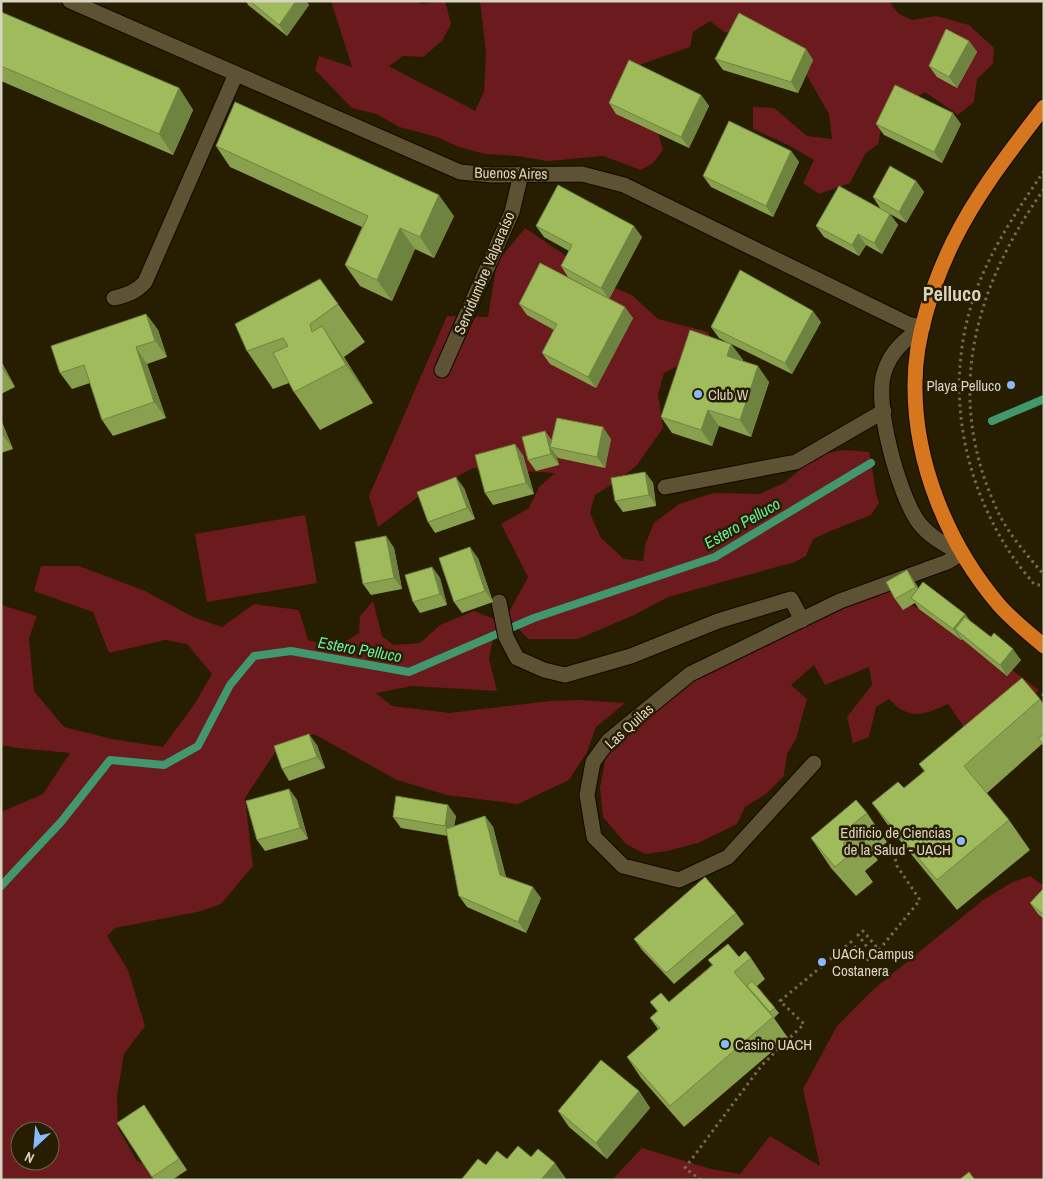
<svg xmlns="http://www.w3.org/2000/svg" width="1045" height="1181" font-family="'Archivo Narrow',sans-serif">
<rect width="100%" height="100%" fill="#271d01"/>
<!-- green -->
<path fill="#6b1a1d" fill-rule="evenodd" d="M331,1H417L422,4L445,1L451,24L442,41L423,57L403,56L389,66C417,82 447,95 475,111L484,92L486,53L480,1H889L899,14L912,20L936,16L969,25L994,48L993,64L977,79L974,102L958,115L925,92L884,116L878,144L865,154L850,183L819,194L803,183L814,160L788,145L753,129V107L774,108L807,136L832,139L829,114L795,55L751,35L724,32L710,21L693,32L690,47L625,70L656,125L663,150L653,163L641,170L603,156L548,161L517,156L485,154L459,147L437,137L399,127L377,114L352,108L315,70L319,56L352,67Z
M525,228L562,253L591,278L632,295L658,319L708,332L714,348L664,373L658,394L663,428L637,465L619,480L595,495L590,513L601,538L624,559L643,561L645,545L654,523L679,504L713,493L760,494L784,483L818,455L844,450L869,452C874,470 873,486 879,503L871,515L833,530L813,539L806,556L795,562L668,597L634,615L578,639H528L507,616L528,577L501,524L529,508L539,487L555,473L473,468L418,497L378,527L369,496L447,316L488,317L497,262Z
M305,515L317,583L207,602L195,534Z
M41,566H79L145,591L193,617L222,627L254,604L299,610L308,640L335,648L359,633L360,616L373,601L382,636L393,645L420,643L440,625L474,611L497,620L489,659L497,691L412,686L376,693L392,706L449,713L550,701L581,700L625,703L596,727L587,752L569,780L518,804L447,795L397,780L314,734L276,751L245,798L253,866L221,904L202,911L115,928L107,936L128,970L145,1026L124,1054L117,1096L118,1128L137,1161L186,1180H1V812L43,794L70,753L17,748L1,745V605L37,616L29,638L34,691L64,727L112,739L163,747L194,705L212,674L187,644L165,640L109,653L93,612L34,591ZM20,1131H50V1161H20Z
M889,582L898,601L936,614L1039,690L1029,700L965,743L962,724L948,704C924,715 909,721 889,699L876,707L869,737L853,743L847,717L872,685L869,667L825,685L814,665L791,685L807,699L796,739L787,754L784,776L766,794L745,807L737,824L698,843L667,851L645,854L626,844L603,817L600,788L609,740L690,674Z
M1030,876L1044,886V1180H612L642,1148L711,1169L740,1174L770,1136L820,1166L803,1089L837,1026L875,988L983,900L1013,882Z"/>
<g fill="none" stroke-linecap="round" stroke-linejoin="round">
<!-- stream -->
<path stroke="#41986e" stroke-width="8" d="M992,421L1044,399
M1,886L61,822L110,760L164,765L198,746L230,685L254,656L291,651L409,672L534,618L715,557L871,463"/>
<!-- minor casing -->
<g stroke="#100700" stroke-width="17">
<path id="minor" d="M70,1L460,172L491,175L582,174L624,185L908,324L923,327
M114,298C127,295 136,292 145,282L236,74
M923,327C905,339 890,352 884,373C874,405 899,496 919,523C930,537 946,546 962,553
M442,370L512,212L521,174
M665,487L796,462L884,411
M499,602L506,637L517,658L544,670L565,675L631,656L718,621L791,599L802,620
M814,763L728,857L679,880L623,866L594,837L587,795L593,762L609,740L690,674L840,601L947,562L962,553"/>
</g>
<!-- highway casing -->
<g stroke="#100700" stroke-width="17">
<path id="highway" d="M1044,107C1011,150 977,193 953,242C933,283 915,337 915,383C914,463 948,545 999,605C1012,620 1029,633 1044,646"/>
</g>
<!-- path -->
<path stroke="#736b54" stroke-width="3" stroke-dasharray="2.5 4" stroke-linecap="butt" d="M1044,171C1020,206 995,243 979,283C944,371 957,468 1007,548C1015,561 1025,573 1034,584L1044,586
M1044,189C973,289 943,398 999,514C1010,536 1028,556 1044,575
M1038,701L1044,694
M701,1180L685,1168L762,1065L804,1024L780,1001L851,942L866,961L873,955L858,935L863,931L879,950L920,900L897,866L893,849"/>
<!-- minor -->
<use href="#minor" stroke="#5d5234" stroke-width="15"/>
<!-- highway -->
<use href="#highway" stroke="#d6771f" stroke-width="15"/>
</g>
<!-- wall -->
<path fill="#89a14e" d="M246,1H306L309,5L287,36L248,5Z
M1,12L179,88L193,110L173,155L1,81Z
M969,41L977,52L957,88L937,77L929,66Z
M806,49L813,60L798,93L723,70L715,59Z
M701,95L709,106L689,148L616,114L609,103Z
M876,124H961L942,163L884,135Z
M216,146L454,216L434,258L415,249L392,301L360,286L345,265L362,227L230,167Z
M791,151L799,162L773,217L711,187L703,176Z
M916,181L924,192L906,223L890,214L898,225L882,254L866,245L859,256L824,237L816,226L880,208L873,197Z
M536,226L642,237L609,299L633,318L596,388L550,364L542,353L554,330L527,315L519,304L607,298L568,277L561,266L569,251L544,237Z
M338,304L365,342L344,357L373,403L320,430L294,392L289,383L273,389L247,351Z
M146,314L158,330L167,357L147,364L166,418L113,436L102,420L90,383L72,389L60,373Z
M821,322L792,374L731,344L743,360L742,361L769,382L751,437L719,426L712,446L672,433L661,417L730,344L719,338L711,327Z
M1,361L15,387L1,394Z
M1,420L13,449L1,453Z
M545,431L552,441L611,439L605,468L558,458L556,455L559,465L536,471L528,460Z
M523,455L534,494L493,505L485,493Z
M645,472L653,483L656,506L623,512L615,501Z
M464,488L475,519L435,533L428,522Z
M386,536L394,548L402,589L371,595L363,584Z
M478,558L493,602L462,613L454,602Z
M432,567L440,578L447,605L420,613L413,602Z
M907,570L918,588L965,614L971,622L1021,660L1007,676L962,639L961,640L919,609L915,603L903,610L895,599Z
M1040,699L1044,705V746L1042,744L987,793L1009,820L1030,850L957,910L893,832L872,803L904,788L924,771L919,764Z
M317,745L325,768L289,781L282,769Z
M289,789L297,800L308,839L265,851L257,840Z
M867,813L887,842L873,854L878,860L865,871L873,882L856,896L831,868L811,838Z
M456,816L454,826L485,816L493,827L506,877L541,898L526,933L467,907L459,896L448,836L401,828L393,817Z
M1044,888V919L1038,914L1030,903Z
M736,913L744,924L674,984L642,950L634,939Z
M739,957L751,958L765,979L757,986L779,1013L774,1018L788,1038L684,1127L641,1078L627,1057L658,1029L650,1018L657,1011L650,1002H669L712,965L708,960Z
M639,1091L650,1108L607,1159L569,1127L558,1111Z
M144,1105L187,1170L172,1180H154L117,1123Z"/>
<!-- shaded-wall -->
<path fill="#6f8340" d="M296,1H306L309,5L287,36L279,25Z
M969,41L977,52L957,88L949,77Z
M806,49L813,60L798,93L791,82Z
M179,88L193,110L173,155L159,134Z
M701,95L709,106L689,148L681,137Z
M953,113L961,124L942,163L934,152Z
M791,151L799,162L773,217L766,206Z
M916,181L924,192L906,223L899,212Z
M439,195L454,216L434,258L420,237Z
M890,214L898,225L882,254L874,243Z
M634,226L642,237L609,299L601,288Z
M400,228L415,249L392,301L377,280Z
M858,234L866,245L859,256L852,245Z
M625,307L633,318L596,388L588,377Z
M813,311L821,322L792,374L785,363Z
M146,314L158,330L167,357L155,341Z
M322,326L348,364L373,403L346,365Z
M731,344L743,360L739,372L727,356Z
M136,347L147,364L166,418L154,402Z
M1,361L15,387L1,367Z
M758,366L769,382L751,437L740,420Z
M708,410L719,426L712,446L701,430Z
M1,420L13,449L1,433Z
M603,427L611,439L605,468L597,457Z
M545,431L552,442L550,447L556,455L559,465L551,454Z
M515,444L523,455L534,494L526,483Z
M645,472L653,483L656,506L649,495Z
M456,477L464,488L475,519L467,508Z
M386,536L394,548L402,589L394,578Z
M470,547L478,558L493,602L485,591Z
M432,567L440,578L447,605L440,594Z
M907,570L915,582L924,598L916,587Z
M965,614L973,625L955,629L962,639L961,640L953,629Z
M1013,649L1021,660L1007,676L1000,665Z
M309,734L317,745L325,768L317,757Z
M289,789L297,800L308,839L300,828Z
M448,805L456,816L452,837L445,826Z
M485,816L493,827L508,886L500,875Z
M533,887L541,898L526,933L518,922Z
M639,1091L650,1108L607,1159L596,1143Z
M555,1163L567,1180H541Z"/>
<!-- building -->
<path fill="#9fbb5b" stroke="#6f8340" d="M250,1H296L279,25Z
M1,12L179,88L159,134L1,66Z
M739,13L806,49L791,82L715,59Z
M946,29L969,41L949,77L929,66Z
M629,60L701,95L681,137L609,103Z
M895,85L953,113L934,152L876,124Z
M235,102L439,195L420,237L400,228L377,280L345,265L368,216L216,146Z
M729,121L791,151L766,206L703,176Z
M890,166L916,181L899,212L873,197Z
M558,185L634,226L601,288L561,266L572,245L536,226Z
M839,186L890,214L874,243L858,234L852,245L816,226Z
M540,263L625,307L588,377L542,353L557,324L519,304Z
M740,270L813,311L785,363L711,327Z
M320,279L338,304L310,324L312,332L322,326L346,365L294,392L273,353L288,346L283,338L247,351L235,324Z
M146,314L155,341L136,347L154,402L102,420L84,365L60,373L51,346Z
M690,330L731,344L727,356L758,366L740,420L708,410L701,430L661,417Z
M557,418L603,427L597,457L550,447Z
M545,431L551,454L528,460L522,437Z
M515,444L526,483L485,493L475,455Z
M645,472L649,495L615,501L611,478Z
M456,477L467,508L428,522L417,492Z
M386,536L394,578L363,584L355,542Z
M470,547L485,591L454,602L439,558Z
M432,567L440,594L413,602L405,575Z
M907,570L916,587L895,599L886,582Z
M923,582L965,614L953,629L911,598Z
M965,617L991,637L994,633L1013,649L1000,665L955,629Z
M1022,678L1040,699L964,766L1009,820L937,880L872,803L898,782L904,788L925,771L919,764Z
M309,734L317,757L282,769L274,746Z
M1044,734V745L1038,738Z
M289,789L300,828L257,840L246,801Z
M396,796L448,805L445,826L393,817Z
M856,800L867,813L852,825L857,831L843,843L852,853L835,867L811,838Z
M485,816L500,875L533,887L518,922L459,896L446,829Z
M705,877L736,913L666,973L634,939Z
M1044,888V915L1030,903Z
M728,944L739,957L745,951L751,958L734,972L773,1017L670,1106L627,1057L660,1028L650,1018L658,1011L650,1002L661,993L669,1002L713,965L708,960Z
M752,981L775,1008L770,1012L747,986Z
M601,1060L639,1091L596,1143L558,1111Z
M144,1105L179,1159L152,1177L117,1123Z
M518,1146L531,1157L538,1149L555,1163L541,1180H461L478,1159L486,1165L497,1151L507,1159Z
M969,1172L975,1180H959Z"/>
<!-- markers -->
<g fill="#88bafc" stroke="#271d01" stroke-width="2">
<circle cx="1011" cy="385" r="5"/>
<circle cx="698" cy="394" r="5"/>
<circle cx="961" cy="841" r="5"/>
<circle cx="822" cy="962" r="5"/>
<circle cx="725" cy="1044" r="5"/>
</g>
<g text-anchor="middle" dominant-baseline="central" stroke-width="5" stroke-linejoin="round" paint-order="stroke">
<!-- street labels -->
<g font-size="15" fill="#d9d3c2" stroke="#271d01">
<text transform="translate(511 173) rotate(1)">Buenos Aires</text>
<text transform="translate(484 273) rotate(-67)">Servidumbre Valparaíso</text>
<text transform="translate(629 726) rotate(-42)">Las Quilas</text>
</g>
<!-- poi labels -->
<g font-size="15" fill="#d9d3c2" stroke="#271d01" text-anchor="start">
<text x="1001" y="385" text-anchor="end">Playa Pelluco</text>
<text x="708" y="394">Club W</text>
<text x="951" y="832" text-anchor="end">Edificio de Ciencias<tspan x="951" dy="17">de la Salud - UACH</tspan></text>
<text x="832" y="953">UACh Campus<tspan x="832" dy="17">Costanera</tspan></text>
<text x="735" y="1044">Casino UACH</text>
</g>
<!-- water labels -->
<g font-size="16" font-style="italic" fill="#69eca2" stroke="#271d01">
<text transform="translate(742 523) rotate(-30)">Estero Pelluco</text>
<text transform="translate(360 649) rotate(10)">Estero Pelluco</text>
</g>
<!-- district labels -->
<g font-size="20" font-weight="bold" fill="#d9d3c2" stroke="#271d01">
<text x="952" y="293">Pelluco</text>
</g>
</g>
<!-- border -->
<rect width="1045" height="1181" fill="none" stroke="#d9d3c2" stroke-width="5"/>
<!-- north arrow -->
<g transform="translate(35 1146) rotate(206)"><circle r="24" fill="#271d01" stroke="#6e664e"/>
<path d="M0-4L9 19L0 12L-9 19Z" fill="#88bafc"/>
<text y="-8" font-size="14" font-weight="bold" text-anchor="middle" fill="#d9d3c2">N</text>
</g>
</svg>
